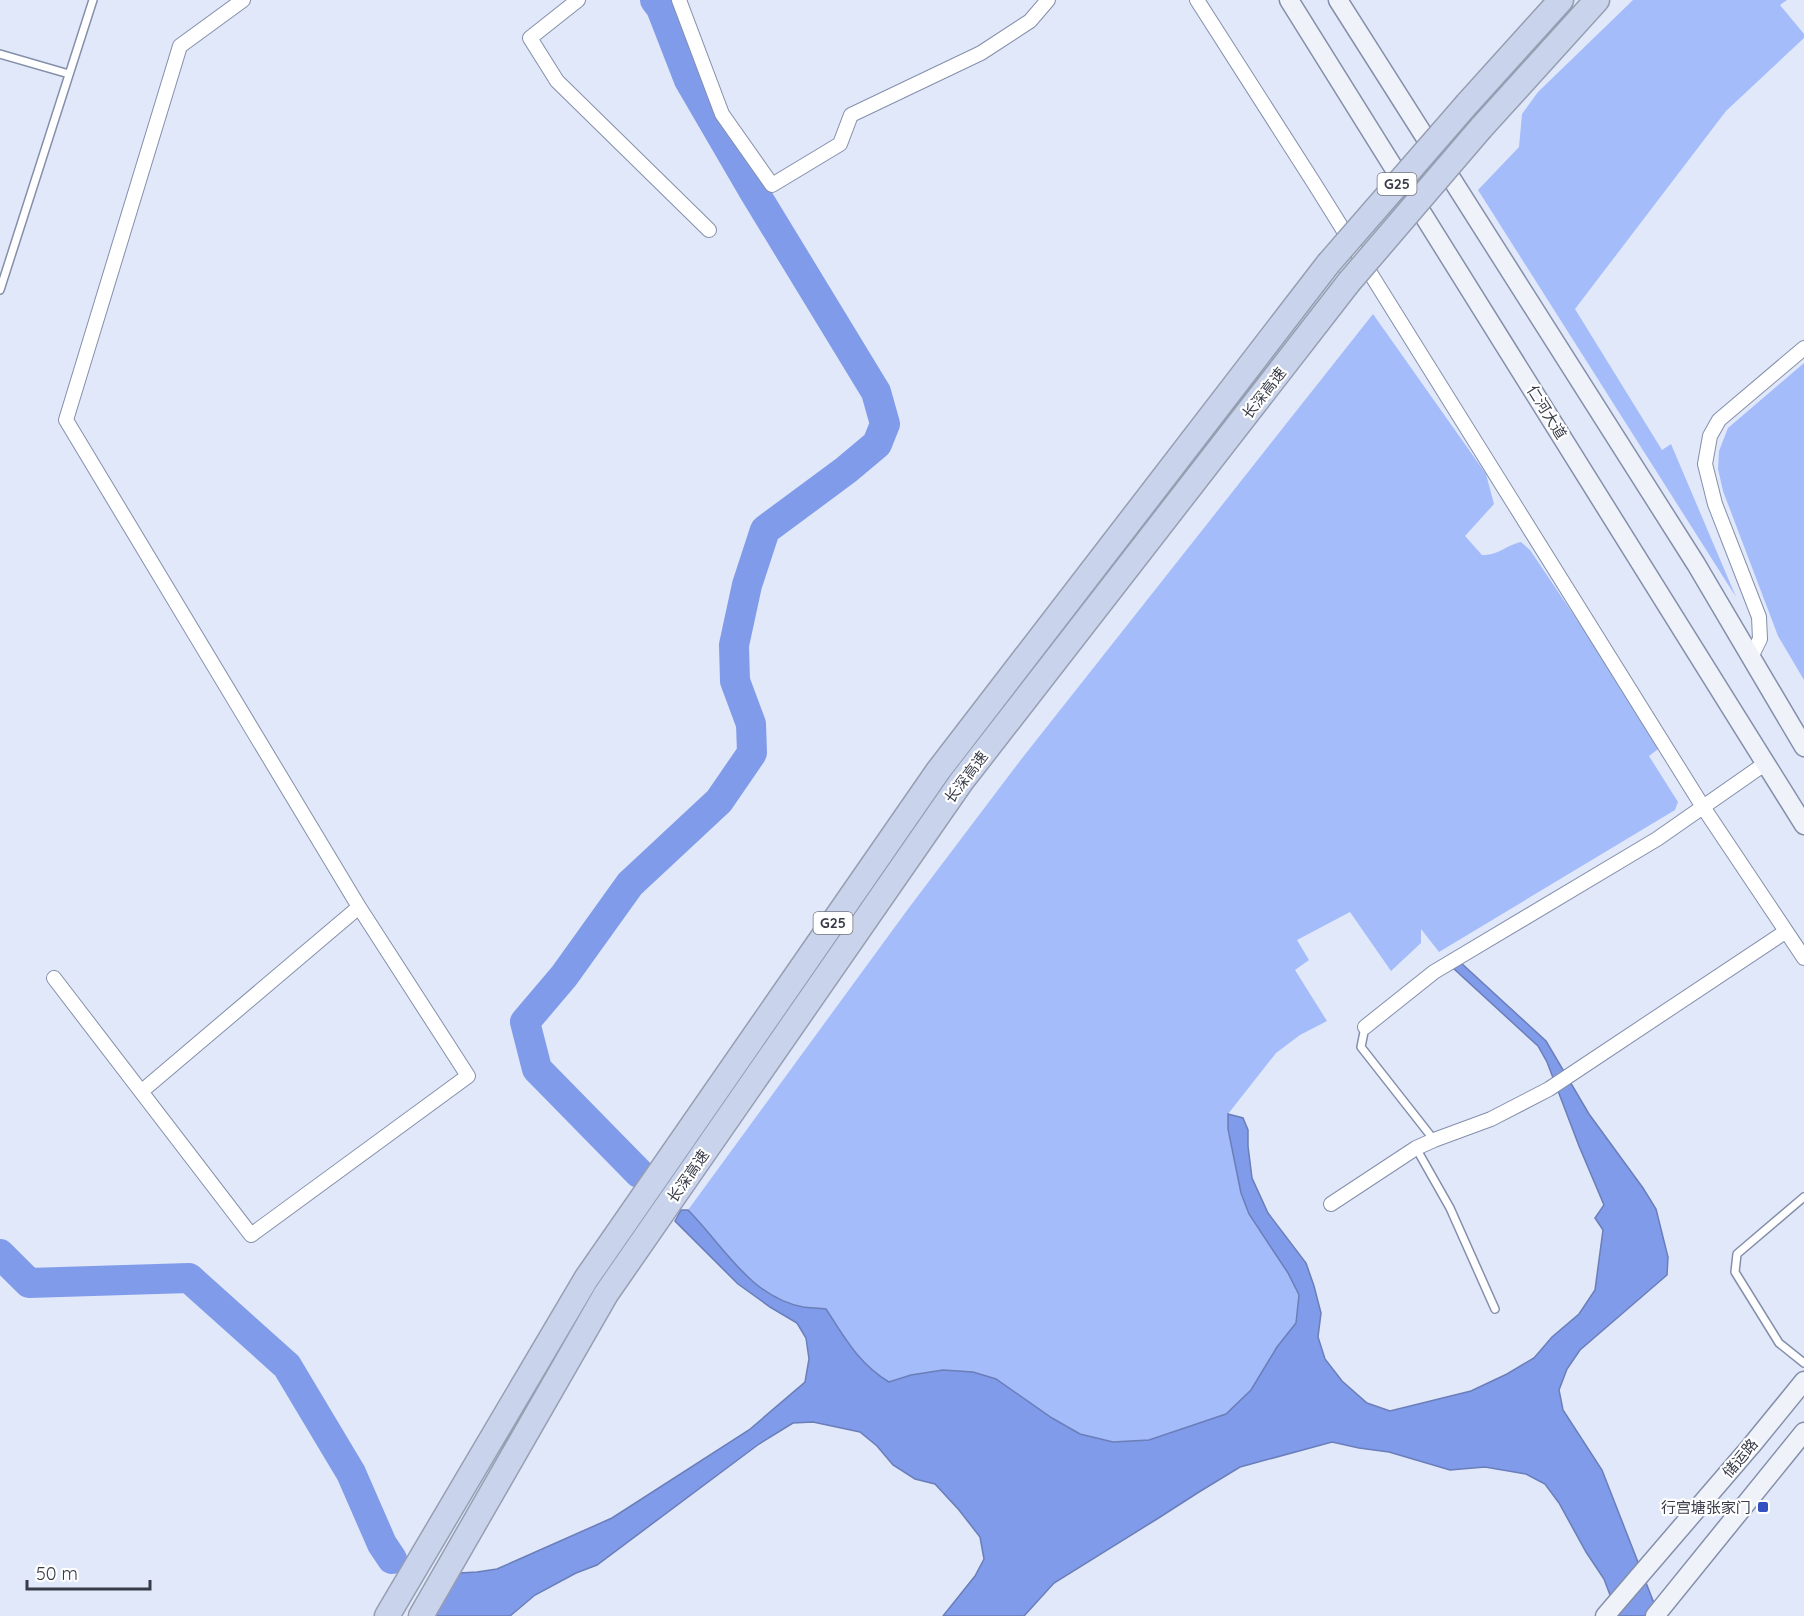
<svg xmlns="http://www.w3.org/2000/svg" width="1804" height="1616" font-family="Quicksand,'Noto Sans SC',sans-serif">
<rect width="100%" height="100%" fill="#e1e8fa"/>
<!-- green -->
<path fill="#a5bcfa" d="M1633,0H1787L1780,5L1804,34V38L1726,111L1575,309L1662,450L1671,444L1736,597L1478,190L1519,147L1522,114L1538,92Z
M1373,314L1486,474L1494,504L1465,536L1482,555C1500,555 1504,546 1521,542L1530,550L1662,746L1649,756L1678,802L1675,810L1439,952L1421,929V943L1391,971L1350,912L1297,940L1309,960L1295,970L1327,1021L1300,1035L1276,1053L1228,1114V1129L1241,1193L1249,1214L1288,1273L1299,1296L1296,1323L1277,1347L1251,1390L1226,1414L1149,1440L1113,1442L1080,1434L1052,1418L996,1379L973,1372L943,1370L911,1375L889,1382C858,1363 845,1339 826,1309C818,1308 810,1308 803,1307C750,1297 724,1245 688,1210L908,909L1023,757Z
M1804,363V680L1778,636L1723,491L1718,469L1719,451L1728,428Z"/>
<!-- water -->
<path fill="#809be9" stroke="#6a7eb9" stroke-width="1.5" d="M1460,962L1546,1041L1589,1114L1643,1188L1656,1209L1668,1257L1667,1275L1580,1350L1567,1369L1559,1390L1563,1410L1602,1470L1659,1616H1618L1604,1579L1586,1552L1559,1503L1545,1484L1526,1474L1485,1467L1450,1470L1389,1452L1359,1448L1332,1442L1240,1467L1199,1492L1157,1519L1054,1583L1024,1616H943L975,1576L984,1559L980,1537L959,1510L935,1484L915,1479L893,1465L877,1446L860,1432L813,1422L793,1423L759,1444L597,1565L576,1573L535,1595L510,1616H433L460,1573L477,1572L497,1569L612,1518L749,1430L805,1382L809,1359L806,1338L797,1323L770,1307L738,1284L675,1221L681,1210H688C723,1245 750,1297 803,1307C810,1308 818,1308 826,1309C845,1338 858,1363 889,1382L911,1375L943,1370L973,1372L996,1379L1052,1418L1080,1434L1113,1442L1149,1440L1226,1414L1251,1390L1277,1347L1296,1323L1299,1295L1288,1273L1249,1214L1241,1193L1228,1129V1114L1243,1118L1248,1130V1146L1252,1178L1268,1213L1306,1263L1314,1286L1321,1313L1318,1337L1325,1359L1342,1381L1367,1403L1390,1411L1471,1391L1507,1374L1534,1358L1552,1337L1579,1314L1595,1290L1603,1230L1595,1218L1604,1205L1579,1146L1547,1062L1538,1046L1453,968Z"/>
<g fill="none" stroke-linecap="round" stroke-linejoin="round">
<!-- river -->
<path stroke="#809be9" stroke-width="30" d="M639,1173L537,1069L525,1022L564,976L630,884L719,801L752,753L751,724L735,681L734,645L747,585L765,530L846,470L877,444L885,424L876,392L753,190L689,80L661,8L655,0
M0,1254L29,1283L189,1278L287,1366L351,1473L382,1544L392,1559"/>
<!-- service casing -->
<g stroke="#848fab" stroke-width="10">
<path id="service" d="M0,54L69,74
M0,290L93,0
M1365,1027L1361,1047L1434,1140
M1416,1148L1450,1208L1495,1309
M1804,1197L1737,1254L1735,1272L1779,1343L1804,1363"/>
</g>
<!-- minor casing -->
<g stroke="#848fab" stroke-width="16">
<path id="minor" d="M578,0L530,38L557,81L709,230
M679,0L722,114L772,185L840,144L851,115L981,53L1030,21L1048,0
M1197,0L1314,183L1703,807L1804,958
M1751,657L1760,639L1759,617L1715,504L1705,464L1710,436L1719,420L1804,348
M54,978L251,1235L468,1076L359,907
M1365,1027L1434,972L1657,839L1766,763
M142,1091L359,907L66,420L180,46L243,0
M1331,1204L1416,1148L1434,1140L1491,1119L1549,1089L1785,932"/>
</g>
<!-- secondary casing -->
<g stroke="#848fab" stroke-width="21">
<path id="secondary" d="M1289,0L1804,825
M1338,0L1696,564L1804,747
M1605,1616L1751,1446L1804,1381
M1655,1616L1804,1432"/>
</g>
<!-- motorway casing -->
<g stroke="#969eb2" stroke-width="27">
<path id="motorway" d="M1467,104L1561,0
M1481,128L1597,0
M387,1616L586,1279L938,771L1328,264
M421,1616L606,1294L961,782L1349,282"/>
</g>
<!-- service -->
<use href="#service" stroke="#fff" stroke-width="7"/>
<!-- minor -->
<use href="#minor" stroke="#fff" stroke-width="14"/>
<!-- secondary -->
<use href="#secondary" stroke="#eff2f9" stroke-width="18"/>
<!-- motorway -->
<use href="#motorway" stroke="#c9d3eb" stroke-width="24"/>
<!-- motorway-bridge casing -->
<g stroke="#969eb2" stroke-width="27" stroke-linecap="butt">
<path id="motorway-bridge" d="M1328,264L1467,104
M1349,282L1481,128"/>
</g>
<!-- motorway-bridge -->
<use href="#motorway-bridge" stroke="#c9d3eb" stroke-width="24"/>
</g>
<!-- markers -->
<rect fill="#3550c2" stroke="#fff" stroke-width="2" x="1757" y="1501" width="12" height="12" rx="3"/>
<g text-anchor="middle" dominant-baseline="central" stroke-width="4.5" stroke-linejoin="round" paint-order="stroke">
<!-- shield labels -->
<g fill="#fff" stroke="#74767f" stroke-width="1.5">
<rect x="1377.5" y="173" width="39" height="22" rx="4.5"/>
<rect x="813.5" y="912" width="39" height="22" rx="4.5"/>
</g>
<g font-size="14" font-weight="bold" fill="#383c48">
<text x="1397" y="184">G25</text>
<text x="833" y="923">G25</text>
</g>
<!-- street labels -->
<g font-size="15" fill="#383c48" stroke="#fff">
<text transform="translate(1264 393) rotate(-52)">长深高速</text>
<text transform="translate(1547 412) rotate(58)">仁河大道</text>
<text transform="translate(966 777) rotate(-53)">长深高速</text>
<text transform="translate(688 1176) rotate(-55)">长深高速</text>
<text transform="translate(1740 1458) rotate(-50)">储运路</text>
</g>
<!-- poi labels -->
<g font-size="15" fill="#383c48" stroke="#fff" text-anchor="end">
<text x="1751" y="1507">行宫塘张家门</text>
</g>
</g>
<!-- scale -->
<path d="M27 1580v9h123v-9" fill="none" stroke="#383c48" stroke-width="3"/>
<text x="36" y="1580" font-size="18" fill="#383c48" stroke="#ffffff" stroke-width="4.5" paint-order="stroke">50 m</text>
</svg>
